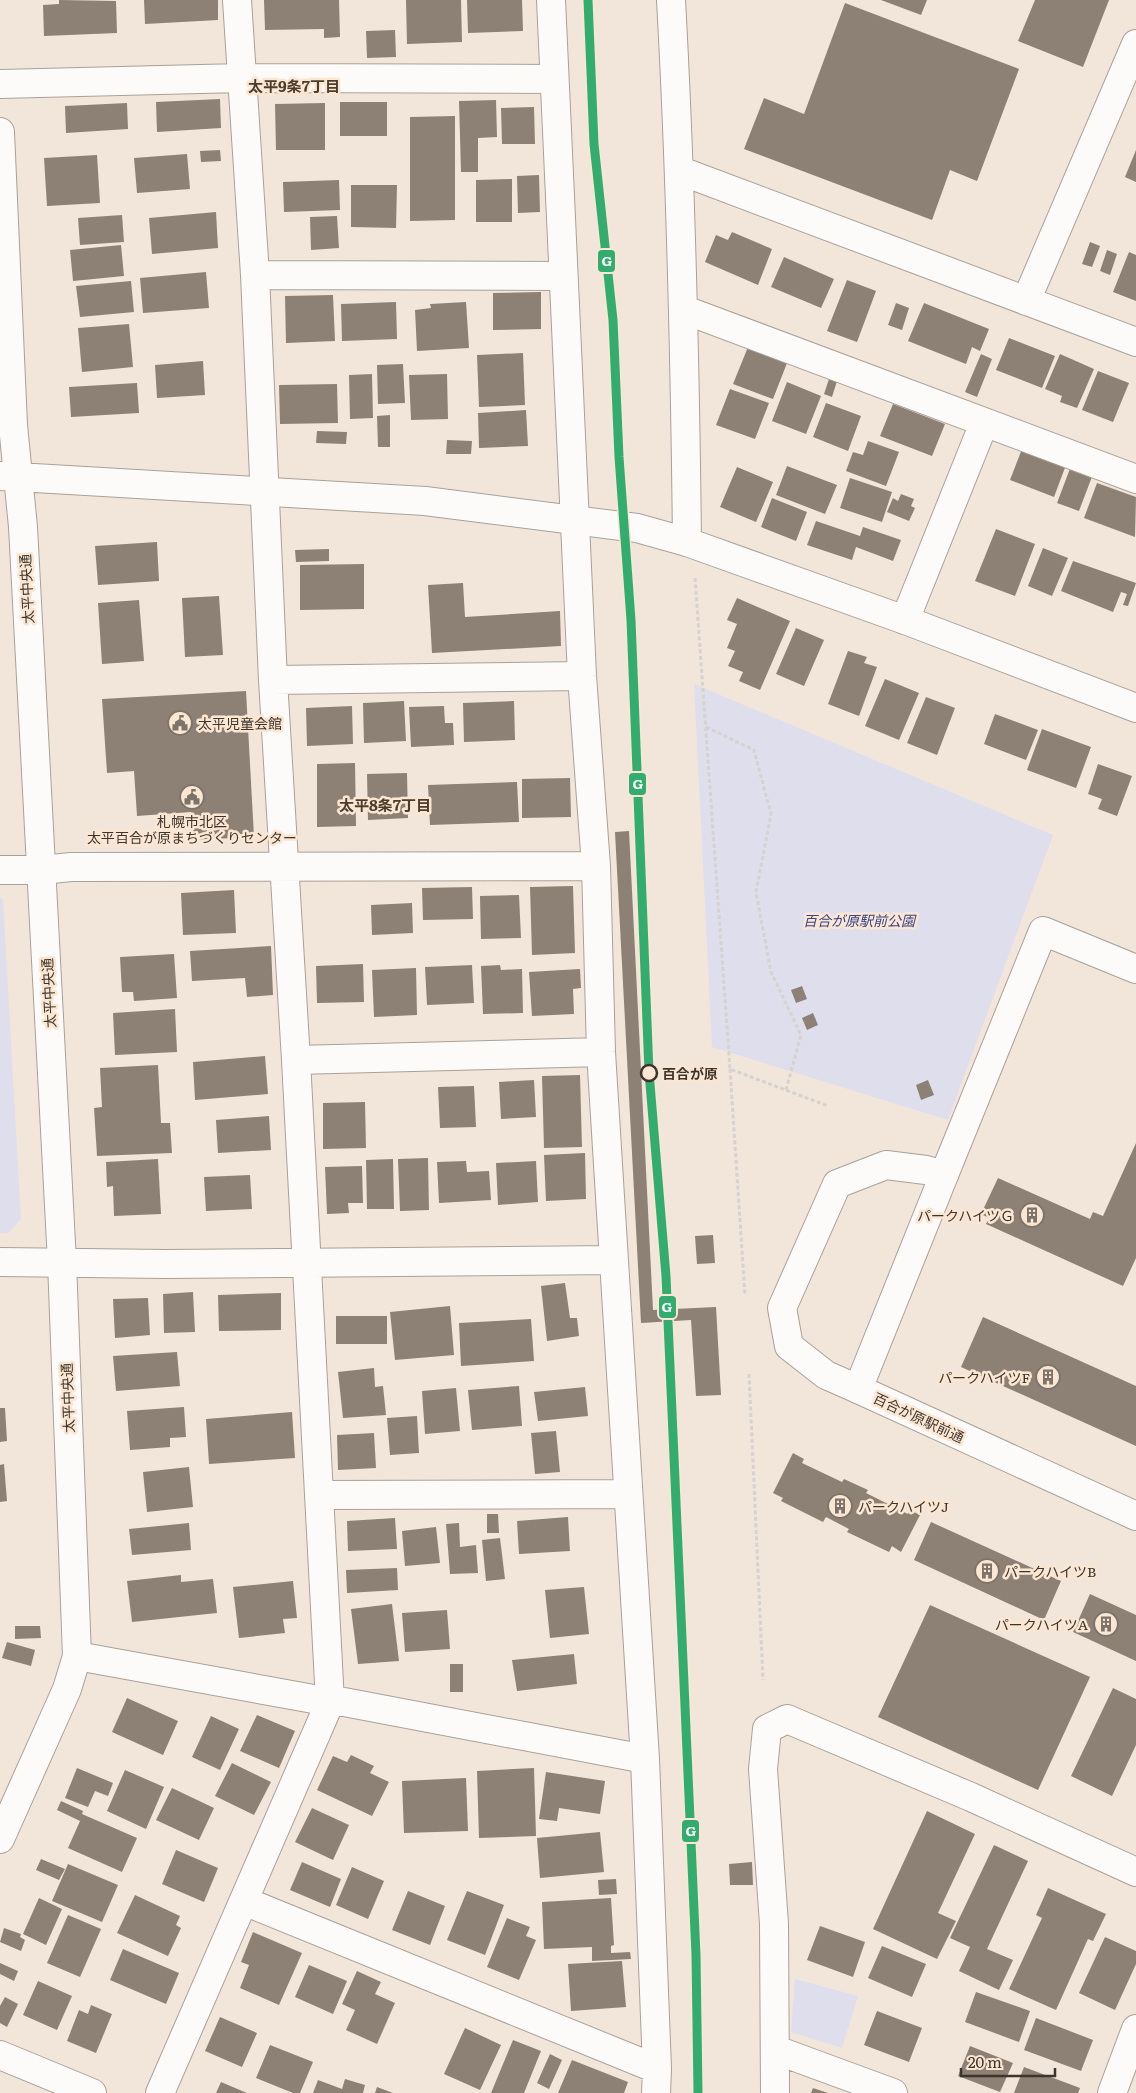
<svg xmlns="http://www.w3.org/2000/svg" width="1136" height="2093" font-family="Literata,'Noto Sans JP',serif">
<rect width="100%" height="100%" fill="#f2e6db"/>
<!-- green -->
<path fill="#dedeec" d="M694,684L1053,835L948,1120L712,1047Z
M0,897L3,900L21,1219L8,1233H0Z
M795,1979L858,1996L842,2048L791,2032Z"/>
<!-- building -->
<path fill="#8d8175" d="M59,0L116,1L117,33L44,36L43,5L59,4Z
M144,0H218V20L145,24Z
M264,0H339L340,37L324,38V29L265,30Z
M406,0H461L462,42L407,44Z
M467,0H522L523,31L468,33Z
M881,0H927L921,15Z
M1035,0H1109L1083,67L1018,41Z
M845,3L1019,69L977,181L950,170L932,220L744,149L764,98L804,114Z
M395,30L396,57L367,58L366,31Z
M220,99L221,128L157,132L156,102Z
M496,100L497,137L478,138V172H461L459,101Z
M340,102H387V136H340Z
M127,103L128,129L66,133L65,106Z
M325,103V150H276L275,104Z
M534,107L535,144H502L501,108Z
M455,116V220L410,221V117Z
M220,150L221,161L201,162L200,151Z
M1136,150V182L1125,177Z
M187,154L190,189L137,193L134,158Z
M97,155L100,203L47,206L44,158Z
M539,175L540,212L518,213L517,176Z
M512,179V222H476V180Z
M339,180L340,210L284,212L283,182Z
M351,185H397L396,228L351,227Z
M216,212L218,248L152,254L149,218Z
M122,215L124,242L80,245L78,218Z
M337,216L339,248L311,250L310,217Z
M732,232L772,249L758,285L705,262L716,235L728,240Z
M1090,242L1100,246L1092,267L1082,264Z
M121,245L124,276L73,281L70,250Z
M1107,250L1117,254L1110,275L1100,271Z
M1129,252L1136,255V301L1113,292Z
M784,257L834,279L821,308L771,287Z
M206,272L209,308L143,313L140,278Z
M847,280L876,291L857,342L827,331Z
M131,281L134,312L80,317L76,286Z
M541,292V329L493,330V293Z
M333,295L335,341L286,343L285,296Z
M396,302L397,339L342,341L341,304Z
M466,302L469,348L417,351L415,310L431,308L430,304Z
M896,303L909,308L902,330L888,325Z
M924,303L989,329L980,351L972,347L966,364L908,341Z
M129,324L133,367L82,372L78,328Z
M1009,338L1055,356L1042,388L996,370Z
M748,347L787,363L773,399L733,384Z
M523,353L525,405L479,407L477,355Z
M981,354L992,359L977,397L965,392Z
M1060,354L1094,369L1077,408L1060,402L1062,396L1045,389Z
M203,361L205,395L157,398L155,365Z
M403,364L405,403L378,404L377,365Z
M1098,371L1129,383L1113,422L1082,410Z
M372,374L373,418L350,419L349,375Z
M447,374L448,419L411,420L409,375Z
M829,379L837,381L832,397L824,394Z
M787,382L821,396L806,434L772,421Z
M137,383L139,413L71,417L69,387Z
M337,384L338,423L280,424L279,385Z
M730,389L769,403L755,439L716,425Z
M826,403L861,416L848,451L813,437Z
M893,404L945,424L932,456L880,436Z
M526,410L528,446L479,448L478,413Z
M390,415V447H378L377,416Z
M317,431L347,432L346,444L316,443Z
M447,440L472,441L471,454H446Z
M868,441L899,452L886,486L846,471L853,452L863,455Z
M1022,449L1066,465L1054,497L1010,480Z
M787,466L837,485L825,514L776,495Z
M1071,466L1093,474L1079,511L1057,503Z
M737,467L773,482L756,522L720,507Z
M850,478L892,492L882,522L840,508Z
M1097,483L1136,497L1135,537L1084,518Z
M901,494L914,499L911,506L915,508L909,521L887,512L893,498L898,501Z
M772,498L807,512L796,541L761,527Z
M816,521L860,536L863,527L901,540L893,561L856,547L852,560L807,545Z
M996,529L1035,544L1015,596L975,581Z
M157,542L159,581L98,585L95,546Z
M1043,548L1068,558L1052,596L1028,586Z
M329,549V561L296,562L295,550Z
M1073,561L1136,583L1128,606L1123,605L1127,594L1121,592L1113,612L1061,591Z
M364,564V609L300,610V565Z
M463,583L465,617L560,611L561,646L432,653L428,585Z
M219,596L223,655L185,657L182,598Z
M737,598L790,621L760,690L739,681L743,672L728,666L735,651L727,648L737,624L727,620Z
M139,600L144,661L102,664L98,603Z
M796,628L824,640L804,686L776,674Z
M848,651L867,657L864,663L877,667L859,716L828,704Z
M885,679L919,693L899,740L865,726Z
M246,691L254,837L193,840L191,812L137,816L134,771L107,773L102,699Z
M926,697L955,708L937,755L907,743Z
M404,701L406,741L364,743L363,703Z
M514,701L515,740L464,742L463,703Z
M352,706L353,744L307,746L306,708Z
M444,706L445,723H453L454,745L411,747L409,707Z
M995,714L1038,730L1026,760L984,744Z
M1042,729L1091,747L1076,788L1027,770Z
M355,763L356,826L317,827V764Z
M1098,764L1132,776L1117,816L1098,809L1102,799L1088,794Z
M407,773L408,818L368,820L367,774Z
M570,778L571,817L522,818V779Z
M517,782L519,822L430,825L428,785Z
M629,831L653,1310L716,1307L721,1395L696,1396L691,1320L641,1323L615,832Z
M573,886L575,953L532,955L530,887Z
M472,887L473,919L423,920L422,888Z
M234,890L236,933L183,935L181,893Z
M519,895L521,938L481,939L480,896Z
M412,903L413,933L372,935L371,905Z
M271,946L273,995L247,997L245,978L192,981L190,951Z
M174,954L177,998L134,1001L133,992H122L120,957Z
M363,964L364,1002L317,1003L316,966Z
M472,965L474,1003L427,1005L425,967Z
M500,965L501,970L522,969L523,1013L483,1014L481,966Z
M416,968L417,1015L374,1017L372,970Z
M580,969L581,988L573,989L574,1014L532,1016L529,972Z
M802,986L807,999L796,1003L791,990Z
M175,1009L177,1052L115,1055L113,1013Z
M813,1013L818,1025L807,1030L802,1018Z
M265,1056L268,1094L195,1100L193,1062Z
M158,1065L161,1123H170L172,1153L97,1156L94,1108L102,1107L100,1068Z
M580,1075L582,1147L544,1148L542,1076Z
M534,1080L536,1117L501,1119L499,1082Z
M928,1080L934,1095L921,1100L916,1085Z
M474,1086L476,1127L440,1128L438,1087Z
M365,1102L366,1148L323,1149V1103Z
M269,1116L271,1150L218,1153L216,1120Z
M1136,1143V1258L1123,1286L986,1224L989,1218L981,1214L998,1178L1090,1219L1093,1212L1103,1216Z
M585,1153L586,1199L546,1201L544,1155Z
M428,1158L429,1210L400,1211L398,1159Z
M158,1159L161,1214L114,1216L113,1186L107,1187L106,1162Z
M393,1159L394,1209H367L366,1160Z
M466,1161L467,1172L489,1171L491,1200L439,1203L437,1162Z
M536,1161L538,1202L498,1205L496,1163Z
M362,1166L363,1203H348L349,1213L327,1214L325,1167Z
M250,1175L252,1209L206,1211L204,1177Z
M713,1235L715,1263L697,1264L695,1236Z
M565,1283L570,1318H577L579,1336L547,1341L541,1286Z
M193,1292L195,1332L164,1333L163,1294Z
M281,1293V1330L219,1331L218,1295Z
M148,1298L150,1335L115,1338L113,1299Z
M450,1306L454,1355L395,1360L390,1312Z
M336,1316H387V1344H336Z
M983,1317L1136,1386V1446L961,1367Z
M531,1319L534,1361L461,1366L459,1323Z
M177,1352L180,1386L116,1391L113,1356Z
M374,1368L375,1387L383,1386L386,1415L343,1418L338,1372Z
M519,1386L522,1426L472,1430L468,1390Z
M585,1387L588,1416L538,1421L534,1392Z
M456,1388L460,1431L425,1434L422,1391Z
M184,1407L186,1437L170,1438V1447L130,1450L127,1411Z
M0,1408H5L7,1441L0,1442Z
M292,1412L295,1458L209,1464L206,1419Z
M417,1416L419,1453L390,1455L387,1418Z
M556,1431L560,1472L535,1474L531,1433Z
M374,1433L376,1468L338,1470L337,1435Z
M793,1453L804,1459L802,1463L842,1482L844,1479L868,1490L866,1493L908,1514L910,1510L920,1515L901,1552L892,1546L889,1552L847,1532L849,1529L826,1517L823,1522L781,1501L783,1498L773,1493Z
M4,1464L7,1501L0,1502V1465Z
M189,1467L193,1507L147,1512L143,1472Z
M487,1514H498L499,1533H487Z
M568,1517L570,1551L519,1554L517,1521Z
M395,1518L397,1549L348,1551L347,1521Z
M931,1522L1061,1581L1044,1620L914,1560Z
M189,1523L191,1550L132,1555L129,1529Z
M459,1523L460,1547L476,1545L478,1573L450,1574L446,1524Z
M436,1527L440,1563L405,1566L402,1531Z
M500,1538L505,1579L486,1581L482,1540Z
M397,1568L398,1590L347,1593L346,1570Z
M181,1575V1582L213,1579L217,1613L132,1622L127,1581Z
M293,1581L297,1618L283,1619L285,1633L239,1638L233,1587Z
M584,1587L589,1634L550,1638L545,1590Z
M1090,1594L1136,1615V1661L1073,1632Z
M392,1604L399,1661L358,1664L351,1609Z
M930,1605L1090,1677L1038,1790L878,1717Z
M447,1610L450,1649L405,1652L402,1613Z
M15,1626H40L41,1638L15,1639Z
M7,1642L35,1650L31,1666L2,1658Z
M574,1654L577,1684L517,1691L512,1660Z
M450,1664H463V1692H450Z
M1113,1688L1136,1699V1745L1112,1796L1071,1776Z
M127,1698L178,1721L163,1755L112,1732Z
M257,1715L295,1731L279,1768L240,1751Z
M211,1716L239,1729L220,1770L192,1757Z
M351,1755L374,1766L370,1773L389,1782L372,1816L317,1790L333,1756L347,1762Z
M232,1763L271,1782L254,1815L215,1796Z
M77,1768L113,1783L108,1796L95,1791L88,1807L65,1798Z
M534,1768L536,1836L479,1838L477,1771Z
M125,1770L164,1787L146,1829L107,1811Z
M546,1772L605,1781L600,1814L559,1808L557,1821L539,1819Z
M466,1778L468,1831L404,1833L402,1781Z
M172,1788L214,1808L199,1840L156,1820Z
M61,1801L83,1811L82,1814L137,1838L122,1872L68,1848L80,1821L57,1810Z
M312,1808L349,1825L333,1860L295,1842Z
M927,1811L975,1834L938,1913L956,1921L937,1959L873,1929Z
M600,1832L604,1872L540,1878L537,1838Z
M994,1845L1028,1861L987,1949L1013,1960L999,1990L959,1971L970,1947L950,1938Z
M176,1850L218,1868L204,1902L162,1884Z
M41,1859L65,1869L59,1880L36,1870Z
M302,1862L341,1879L330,1907L290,1890Z
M752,1862L753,1885H730L729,1864Z
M68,1864L118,1885L102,1922L52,1901Z
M352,1867L384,1881L368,1919L336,1905Z
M616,1879L617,1894L599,1895L598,1880Z
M1048,1888L1106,1914L1093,1941L1088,1939L1056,2010L1009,1989L1042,1918L1036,1915Z
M408,1891L445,1906L430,1945L392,1930Z
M467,1891L504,1905L485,1955L447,1940Z
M135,1895L180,1916L176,1925L181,1928L168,1956L117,1933Z
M39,1898L62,1909L46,1945L23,1934Z
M611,1898L614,1945L611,1946V1953L630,1952L631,1959L592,1961V1947L544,1949L542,1902Z
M68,1915L101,1929L80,1977L47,1963Z
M507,1918L530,1927L526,1936L536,1940L519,1980L487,1967Z
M820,1926L865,1942L853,1977L807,1960Z
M4,1928L21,1934L20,1937L25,1940L21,1951L0,1942Z
M253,1932L302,1953L279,2005L240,1988L249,1965L241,1962Z
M1105,1937L1136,1951V1964L1115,2010L1079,1993Z
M882,1946L926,1964L912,1997L868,1978Z
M123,1949L179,1973L166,2004L110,1980Z
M622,1961L626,2007L571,2011L568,1964Z
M0,1963L18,1971L14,1981L0,1974Z
M309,1965L347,1981L333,2014L295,1997Z
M357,1971L381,1982L375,1994L395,2003L377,2044L346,2030L355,2010L342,2004Z
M38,1981L72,1996L57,2030L23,2015Z
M976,1992L1030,2011L1019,2042L965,2022Z
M5,1997L18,2004L7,2027L0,2023V2006Z
M91,2005L112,2014L96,2053L67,2041L79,2010L88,2014Z
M877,2011L922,2028L909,2062L864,2045Z
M220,2017L257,2033L242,2067L205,2051Z
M1036,2018L1093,2040L1081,2071L1024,2050Z
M465,2028L501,2045L480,2090L444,2074Z
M513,2040L541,2051L524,2093H491Z
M270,2045L313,2062L300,2093H293L256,2078Z
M970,2046L1013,2063L1000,2092L958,2076Z
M550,2054L562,2060L549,2089L537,2083Z
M572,2060L628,2082L624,2093H558Z
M1024,2067L1080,2088L1078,2093H1014Z
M345,2079L365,2085L363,2093H313L318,2080L342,2089Z
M221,2082L247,2093H216Z
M377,2087L393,2093H375Z
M813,2088L828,2093H811Z"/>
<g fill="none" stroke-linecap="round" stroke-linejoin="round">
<!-- minor casing -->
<g stroke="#a9a198" stroke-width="30">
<path id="minor" d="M551,0L582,676L596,866L601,1052L645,1759L657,2069L656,2093
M671,0C681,181 685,361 687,542
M0,84L241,78L554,79
M681,171L1136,342
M255,275L562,276
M1026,301L1136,44
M685,310L1136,479
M905,620L984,423
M273,680L582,676
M0,870H42L71,867L596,866
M296,1060L601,1052
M0,1262L166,1264L613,1260
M858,1389L826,1375L789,1346L782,1308L837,1184L886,1165L926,1170L944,1175L1043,931L1136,969
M319,1495L628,1494
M77,1656L330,1702H344L645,1759
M244,1901L657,2069
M776,2050L893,2093
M0,2055L92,2093
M160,2093L330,1702L296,1060L273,680L255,275L237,0
M775,2093L774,1924L763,1769L767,1729L787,1719L971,1797L1136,1872
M1112,2093L1136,2029"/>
</g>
<!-- tertiary casing -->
<g stroke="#a9a198" stroke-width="30">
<path id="tertiary" d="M0,132L13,425L23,527L62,1262L77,1656L67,1689L0,1839
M0,476L425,501L637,528L687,542L905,620L1136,708
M944,1175L858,1389L1136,1516"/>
</g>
<!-- path -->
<path stroke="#d5d2cf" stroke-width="3" stroke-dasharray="4 2.5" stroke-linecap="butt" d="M695,578L730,1069L828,1106
M706,727L754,750L771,814L756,892L771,972L801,1035L786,1090
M730,1069L745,1296
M749,1374L763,1680"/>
<!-- minor -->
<use href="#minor" stroke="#fdfbfa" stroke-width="28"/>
<!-- tertiary -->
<use href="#tertiary" stroke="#fdfbfa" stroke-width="28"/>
<!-- rail-1 casing -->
<g stroke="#fbe6d2" stroke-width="12">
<path id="rail-1" d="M588,0L594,144L613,320L619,457L631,620L649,1072L666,1276L696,1955L698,2093"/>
</g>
<!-- rail-1 -->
<use href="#rail-1" stroke="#33ad6f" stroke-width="9"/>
</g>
<!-- icons -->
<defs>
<g id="civic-ring" transform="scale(1.25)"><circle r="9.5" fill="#fbe6d2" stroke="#7c736a" stroke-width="1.5"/><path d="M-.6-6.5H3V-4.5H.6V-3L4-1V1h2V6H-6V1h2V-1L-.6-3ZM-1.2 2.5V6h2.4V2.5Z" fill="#7c736a"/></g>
<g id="building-ring" transform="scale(1.25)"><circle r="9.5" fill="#fbe6d2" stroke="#7c736a" stroke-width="1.5"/><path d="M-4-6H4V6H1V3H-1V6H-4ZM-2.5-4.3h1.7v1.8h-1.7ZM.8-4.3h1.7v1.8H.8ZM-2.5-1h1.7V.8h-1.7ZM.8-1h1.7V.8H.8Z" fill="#7c736a"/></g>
</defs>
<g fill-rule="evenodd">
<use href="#civic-ring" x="180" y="723"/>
<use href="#civic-ring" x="192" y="797"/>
<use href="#building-ring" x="1032" y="1215"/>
<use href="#building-ring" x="1048" y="1377"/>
<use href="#building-ring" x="840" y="1506"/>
<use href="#building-ring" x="987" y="1571"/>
<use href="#building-ring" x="1106" y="1624"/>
</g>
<!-- markers -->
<circle fill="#fbe6d2" stroke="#3d352d" stroke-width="2.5" cx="649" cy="1073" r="8"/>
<g text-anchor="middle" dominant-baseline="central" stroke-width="5" stroke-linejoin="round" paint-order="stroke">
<!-- street labels -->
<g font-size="14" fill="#3d352d" stroke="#fbe6d2">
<text transform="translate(26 589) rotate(-93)">太平中央通</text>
<text transform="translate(48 993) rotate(-93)">太平中央通</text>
<text transform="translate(67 1398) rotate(-92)">太平中央通</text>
<text transform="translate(919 1417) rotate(25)">百合が原駅前通</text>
</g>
<!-- poi labels -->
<g font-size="14" fill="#3d352d" stroke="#fbe6d2" text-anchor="start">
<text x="198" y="723">太平児童会館</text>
<text x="192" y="821" text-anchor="middle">札幌市北区<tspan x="192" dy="16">太平百合が原まちづくりセンター</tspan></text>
<text x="1014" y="1215" text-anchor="end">パークハイツＧ</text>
<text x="1030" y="1377" text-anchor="end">パークハイツF</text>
<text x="858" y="1506">パークハイツJ</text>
<text x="1004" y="1571">パークハイツB</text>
<text x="1088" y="1624" text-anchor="end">パークハイツA</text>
</g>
<!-- park labels -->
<g font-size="14" font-style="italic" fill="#36448d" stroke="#fbe6d2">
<text x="859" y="920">百合が原駅前公園</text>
</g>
<!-- stop labels -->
<g font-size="14" font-weight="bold" fill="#3d352d" stroke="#fbe6d2" text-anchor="start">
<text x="662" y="1073">百合が原</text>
</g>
<!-- neighbourhood labels -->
<g font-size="15" font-weight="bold" fill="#4d3c2c" stroke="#fbe6d2">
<text x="294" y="85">太平9条7丁目</text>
<text x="385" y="804">太平8条7丁目</text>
</g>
</g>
<g stroke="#fbe6d2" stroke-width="2">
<rect x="597" y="249" width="19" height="24" rx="5" fill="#33ad6f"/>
<rect x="628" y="772" width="19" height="24" rx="5" fill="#33ad6f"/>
<rect x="658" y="1295" width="19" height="24" rx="5" fill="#33ad6f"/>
<rect x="681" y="1819" width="19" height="24" rx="5" fill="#33ad6f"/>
</g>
<g font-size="14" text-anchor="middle" font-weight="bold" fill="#fff">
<text x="607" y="266">G</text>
<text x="638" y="789">G</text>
<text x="667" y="1312">G</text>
<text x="691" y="1836">G</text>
</g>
<!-- scale -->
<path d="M961 2068v8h94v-8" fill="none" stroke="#3d352d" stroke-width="2.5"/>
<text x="968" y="2068" font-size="15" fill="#3d352d" stroke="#fbe6d2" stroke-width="4" paint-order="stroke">20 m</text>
</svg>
